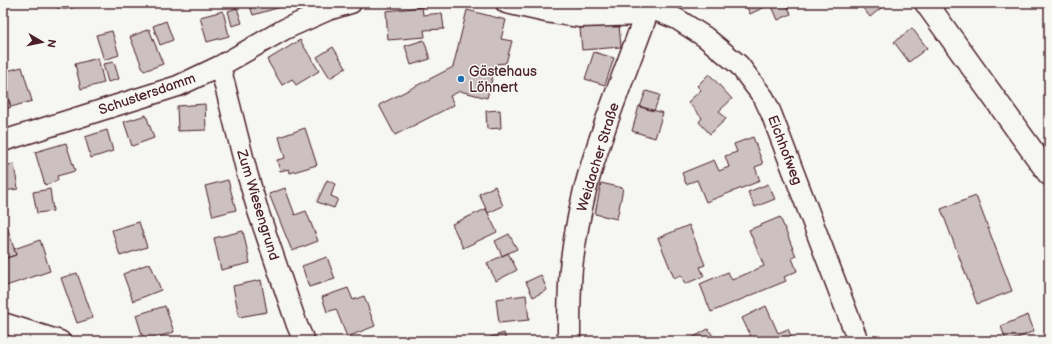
<svg xmlns="http://www.w3.org/2000/svg" width="1052" height="344" font-family="'Balsamiq Sans',sans-serif">
<rect width="100%" height="100%" fill="#f6f6f2"/>
<filter id="ink" filterUnits="userSpaceOnUse"><feTurbulence type="fractalNoise" baseFrequency=".025" numOctaves="2"/><feDisplacementMap in="SourceGraphic" scale="8" xChannelSelector="R" yChannelSelector="G"/><feConvolveMatrix kernelMatrix="1 2 1 2 8 2 1 2 1" color-interpolation-filters="sRGB"/></filter>
<g filter="url(#ink)">
<g fill="none" stroke-linecap="round" stroke-linejoin="round">
<!-- stream -->
<path stroke="#8e747a" stroke-width="5.5" d="M53,3C64,10 68,7 80,3"/>
</g>
<!-- building -->
<path fill="#ccc1c0" stroke="#4a1f2b" d="M249,3H295L253,15Z
M745,3H786L791,14L778,20L771,4L750,14Z
M859,3H887L870,17Z
M422,7L423,15L442,13L444,29L424,30L425,37L388,40L386,11Z
M237,8L242,23L232,26L228,11Z
M467,10L506,20L501,39L512,41L506,63L496,64L487,98L460,91L450,96L454,105L395,135L379,105L453,67Z
M223,11L229,36L207,42L200,17Z
M166,21L173,40L160,45L153,26Z
M619,25L621,47L582,50L580,28Z
M912,28L927,48L909,62L894,42Z
M149,29L163,64L144,71L130,37Z
M112,31L119,55L104,60L96,35Z
M300,40L319,71L296,85L292,79L282,85L267,60Z
M424,40L430,59L411,65L405,46Z
M333,47L346,68L330,78L317,57Z
M594,52L614,58L605,85L585,79Z
M98,58L104,83L81,89L75,64Z
M114,62L119,79L108,82L103,64Z
M22,67L32,101L11,107L3,79V72Z
M709,74L732,99L719,111L726,119L710,134L699,122L702,118L688,102L701,90L697,86Z
M3,79L11,107L3,110Z
M646,91L660,95L654,111L640,107Z
M205,104L206,130L178,131L177,106Z
M639,106L663,113L655,138L632,131Z
M500,110L501,128L487,129L486,111Z
M146,115L154,138L132,146L124,122Z
M305,128L317,165L290,173L289,169L280,171L277,160L285,158L279,137Z
M107,130L113,151L91,158L85,137Z
M753,137L763,164L755,167L760,181L706,202L697,180L686,184L682,173L714,160L719,171L729,167L725,156L737,152L734,144Z
M66,143L75,171L57,176L58,180L45,185L35,152Z
M14,164L18,189L3,191V166Z
M228,180L236,210L213,216L205,186Z
M327,180L335,184L331,196L338,199L334,208L317,202Z
M601,183L623,188L617,219L595,214Z
M768,184L775,199L755,207L748,192Z
M495,186L503,206L488,213L479,194Z
M285,188L295,215L306,211L318,241L292,251L269,194Z
M50,189L53,211L37,213L33,192Z
M976,196L1012,291L977,304L941,209Z
M486,209L497,232L463,248L452,224Z
M780,217L796,256L792,258L797,271L784,277L786,281L711,312L700,284L728,272L732,280L764,266L749,230Z
M139,222L147,247L120,256L112,230Z
M689,225L705,265L700,267L704,276L685,284L681,275L674,278L658,238Z
M7,226L16,255L3,259V227Z
M243,231L250,263L221,270L214,238Z
M509,234L517,249L502,256L495,241Z
M40,240L50,271L6,286L3,276V259L16,255L14,249Z
M508,253L517,270L496,281L487,263Z
M327,257L335,279L309,287L302,266Z
M150,263L161,290L133,301L123,274Z
M77,273L93,318L77,323L61,278Z
M541,275L547,290L533,297L526,282Z
M261,280L267,312L239,317L233,286Z
M348,288L353,300L364,296L375,326L347,337L336,309L327,312L322,297Z
M526,295L529,320L499,323L496,299Z
M165,306L174,332L144,341L136,315Z
M766,306L778,333L788,329L793,341H761L759,336L752,339L742,318Z
M1028,315L1034,331L1010,341H1006L1001,326Z
M708,329L713,336L705,341H687Z
M504,333L506,341H489L488,338Z"/>
<g fill="none" stroke-linecap="round" stroke-linejoin="round">
<!-- street casing -->
<g stroke="#4a1f2b" stroke-width="23">
<path id="street" d="M506,3L546,12L580,17L646,15
M650,8L677,19L705,37L739,65L764,98L771,113L858,341
M220,66L247,173L258,211L297,325L304,341
M3,141L178,86L220,66L285,29L328,10L351,3
M3,323L60,341"/>
</g>
<!-- secondary casing -->
<g stroke="#4a1f2b" stroke-width="25">
<path id="secondary" d="M926,3L1049,174
M569,341C569,317 569,292 571,268C574,243 579,215 585,190C601,130 625,73 646,15L652,3"/>
</g>
<!-- street -->
<use href="#street" stroke="#f6f6f2" stroke-width="20"/>
<!-- secondary -->
<use href="#secondary" stroke="#f6f6f2" stroke-width="22"/>
</g>
</g>
<!-- markers -->
<circle fill="#1f6fb2" stroke="#f6f6f2" stroke-width="1.5" cx="461" cy="79" r="4"/>
<g text-anchor="middle" dominant-baseline="central" stroke-width="3" stroke-linejoin="round" paint-order="stroke">
<!-- poi labels -->
<g font-size="14" fill="#4a1f2b" stroke="#f6f6f2" text-anchor="start">
<text x="469" y="71">Gästehaus<tspan x="469" dy="16">Löhnert</tspan></text>
</g>
<!-- street labels -->
<g font-size="14" fill="#4a1f2b" stroke="#f6f6f2">
<text transform="translate(147 94) rotate(-19)">Schustersdamm</text>
<text transform="translate(785 150) rotate(69)">Eichhofweg</text>
<text transform="translate(598 157) rotate(-73)">Weidacher Straße</text>
<text transform="translate(258 205) rotate(73)">Zum Wiesengrund</text>
</g>
</g>
<!-- margin -->
<rect width="1052" height="344" fill="none" stroke="#f6f6f2" stroke-width="16"/>
<rect x="8" y="8" width="1036" height="328" fill="none" stroke="#4a1f2b" stroke-width="1.5" filter="url(#ink)"/>
<!-- north arrow -->
<g transform="translate(42 42) rotate(99)" stroke="#f6f6f2" stroke-width="3" paint-order="stroke">
<path d="M0-3L7 15L0 10L-7 15Z" fill="#4a1f2b"/>
<text y="-6" font-size="11" font-weight="bold" text-anchor="middle" fill="#4a1f2b">N</text>
</g>
</svg>
